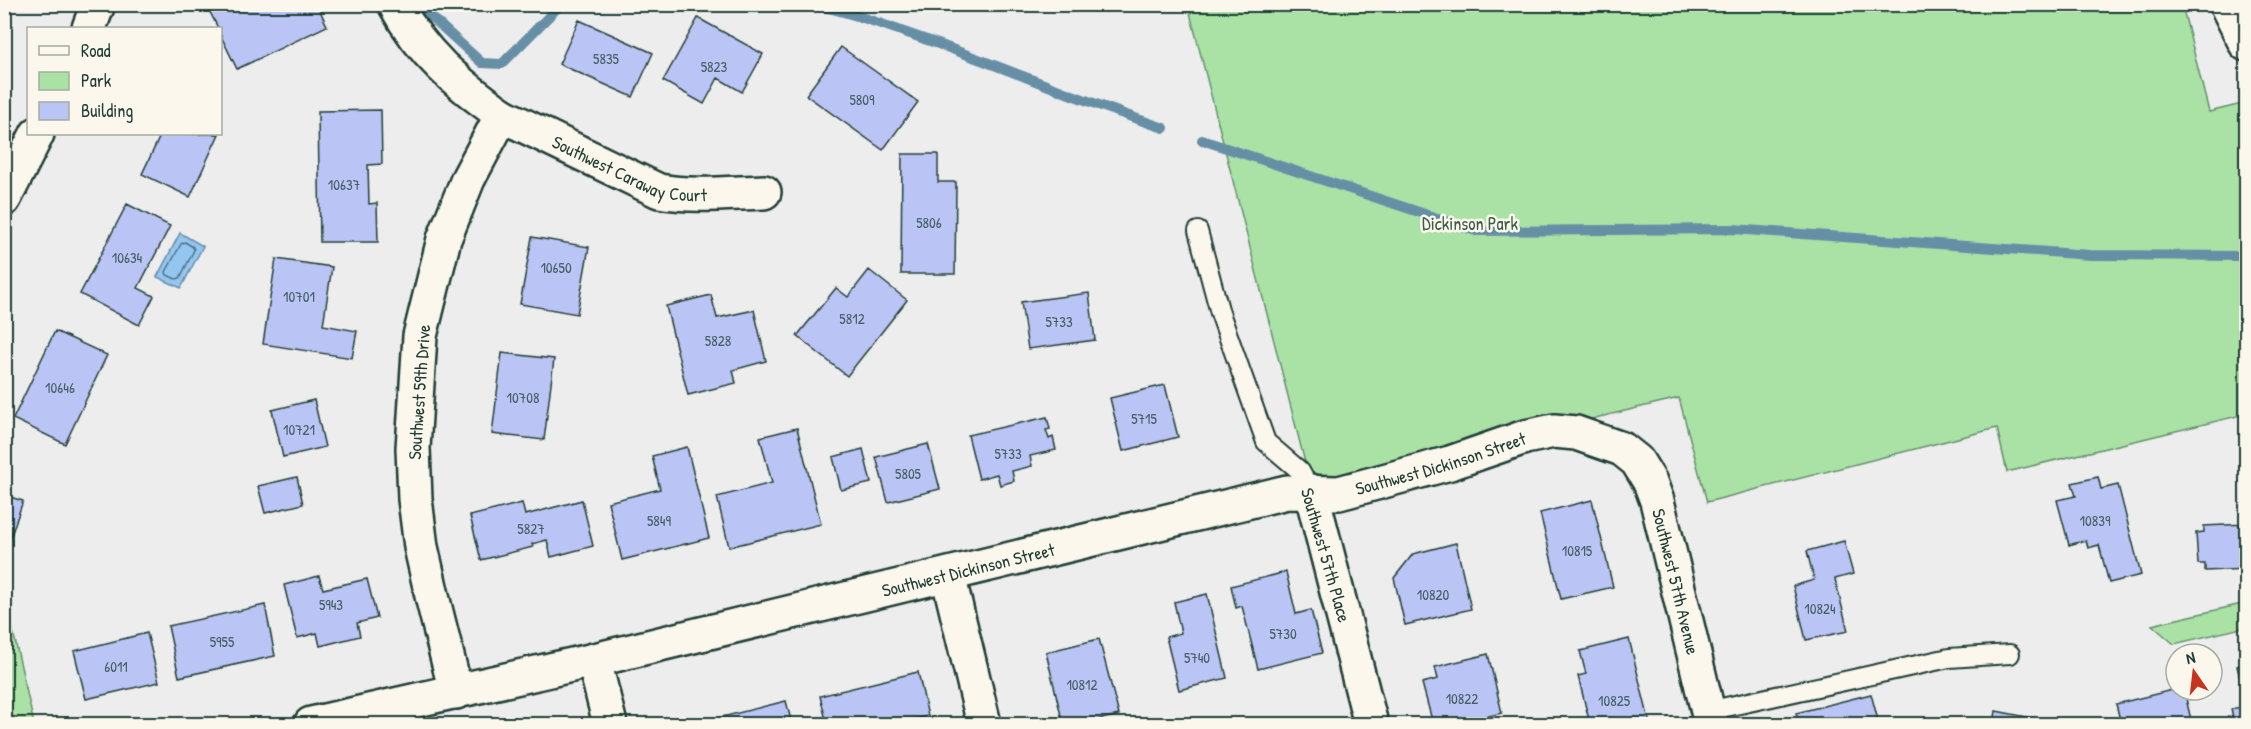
<svg xmlns="http://www.w3.org/2000/svg" width="2251" height="729" font-family="'Patrick Hand',sans-serif">
<rect width="100%" height="100%" fill="#eeedee"/>
<filter id="ink" filterUnits="userSpaceOnUse"><feTurbulence type="fractalNoise" baseFrequency=".0167" numOctaves="2"/><feDisplacementMap in="SourceGraphic" scale="12" xChannelSelector="R" yChannelSelector="G"/><feConvolveMatrix kernelMatrix="1 2 1 2 8 2 1 2 1" color-interpolation-filters="sRGB"/></filter>
<g filter="url(#ink)">
<!-- green -->
<path fill="#aae2a6" stroke="#64906d" stroke-width="1.5" d="M1188,5H2182L2209,112L2246,103V414L2007,472L1997,428L1707,502L1679,398L1311,486Z
M5,596L34,724H5Z
M2246,603V627L2174,644L2152,625Z"/>
<!-- water -->
<path fill="#95c5f1" stroke="#668fa5" stroke-width="1.5" d="M180,233L203,246L181,288L157,277Z"/>
<g fill="none" stroke-linecap="round" stroke-linejoin="round">
<!-- shore -->
<path stroke="#4e7380" stroke-width="1.5" d="M185,242L193,247L194,250L180,278L176,279L167,275L166,272L181,244Z"/>
<!-- stream -->
<path stroke="#668fa5" stroke-width="10" d="M417,4L482,63L502,64L561,4
M808,4C850,11 886,26 927,40C1006,68 1084,102 1164,128
M1202,140L1476,231L1733,229L2090,255L2246,256"/>
</g>
<!-- building -->
<path fill="#bac5f6" stroke="#1f3d34" stroke-width="1.5" d="M216,4H271L272,7L276,4H317L327,26L237,69L220,34V28H218L208,8Z
M698,18L763,54L742,92L718,78L704,104L663,81Z
M579,20L653,53L633,97L559,64Z
M841,47L918,102L883,150L806,95Z
M381,110L382,164L368,165L369,204L377,203L378,242H320L318,111Z
M161,134H219L190,197L142,174Z
M902,154H938V182H956L955,274H901Z
M127,204L170,226L138,288L154,296L139,325L80,294Z
M532,237L589,247L577,314L520,304Z
M276,259L332,267L323,325L357,331L352,358L263,344Z
M869,270L907,300L847,376L797,336L836,288L848,297Z
M1089,293L1095,340L1028,349L1021,302Z
M711,295L717,318L754,310L766,361L733,370L736,383L688,395L666,306Z
M55,331L107,355L65,444L13,419Z
M502,353L554,359L544,440L492,434Z
M1165,385L1178,437L1123,451L1110,398Z
M314,400L325,447L283,457L272,410Z
M1047,417L1050,429L1046,430L1049,439L1053,437L1056,450L1030,456L1032,466L1012,471L1014,481L1000,485L997,474L979,479L968,435Z
M797,428L821,524L729,547L717,497L772,483L760,437Z
M928,444L940,489L888,502L876,457Z
M687,447L709,538L622,560L608,502L660,489L652,456Z
M863,449L871,483L841,490L833,457Z
M297,477L303,504L265,513L258,486Z
M2098,477L2101,489L2118,485L2141,575L2109,583L2099,545L2088,548L2086,540L2069,545L2057,500L2076,496L2072,483Z
M4,495L23,501L4,556Z
M582,500L593,546L551,557L547,540L532,544L533,547L481,560L470,516L522,503L525,515Z
M1592,500L1613,587L1561,599L1540,513Z
M2246,524V569L2205,571V564H2198L2196,533L2204,532V526Z
M1844,541L1853,574L1835,579L1848,631L1806,640L1793,586L1814,580L1807,551Z
M1456,543L1471,609L1405,625L1394,578L1413,554Z
M1286,572L1296,614L1311,610L1322,653L1258,669L1242,606L1236,608L1231,586Z
M319,576L323,589L367,579L377,618L357,623L360,636L320,646L317,633L297,638L284,585Z
M1207,594L1227,678L1179,690L1166,637L1181,633L1174,602Z
M265,605L275,656L179,677L168,626Z
M147,633L159,682L86,699L74,651Z
M1099,639L1119,715L1080,724H1063L1046,652Z
M1629,639L1650,724H1590L1578,676L1586,674L1580,651Z
M1488,654L1502,713L1455,724H1433L1422,683L1438,679L1435,667Z
M2246,663V704L2237,666Z
M918,672L928,716L915,719L917,724H827L820,696Z
M2176,689L2184,690L2192,724H2121L2116,704Z
M1871,694L1879,724H1799L1796,713Z
M786,701L792,724H702V722Z
M2246,706V724H2234L2231,709Z
M1996,711L2048,721V724H1994Z"/>
<g fill="none" stroke-linecap="round" stroke-linejoin="round">
<!-- lane casing -->
<g stroke="#1f3d34" stroke-width="22">
<path id="lane" d="M1198,231L1220,313L1266,442L1300,471L1311,491
M1708,711L1949,658L2010,654"/>
</g>
<!-- street casing -->
<g stroke="#1f3d34" stroke-width="38">
<g id="street">
<path d="M395,4C423,55 456,82 502,115L468,179L444,239L420,336L413,448L415,499L421,547L433,600L456,692"/>
<path d="M2226,4L2246,44"/>
<path id="s1" d="M502,115L659,191C693,197 729,193 764,192"/>
<path d="M1311,491L1371,724"/>
<path d="M948,575L984,724"/>
<path d="M594,660L610,724"/>
<path id="s2" d="M311,724L594,660L1287,492L1339,493L1450,463L1525,437L1554,431L1576,433L1622,449L1637,461L1650,482L1657,501L1711,724"/>
</g>
</g>
<!-- secondary casing -->
<g stroke="#1f3d34" stroke-width="38">
<path id="secondary" d="M89,28L98,4
M4,199L37,134"/>
</g>
<!-- lane -->
<use href="#lane" stroke="#fbf7ec" stroke-width="18"/>
<!-- street -->
<use href="#street" stroke="#fbf7ec" stroke-width="33"/>
<!-- secondary -->
<use href="#secondary" stroke="#fbf7ec" stroke-width="33"/>
</g>
</g>
<g text-anchor="middle" dominant-baseline="central" stroke-width="5" stroke-linejoin="round" paint-order="stroke">
<!-- number labels -->
<g font-size="15" fill="#465f64">
<text x="606" y="58">5835</text>
<text x="714" y="66">5823</text>
<text x="862" y="99">5809</text>
<text x="344" y="184">10637</text>
<text x="929" y="222">5806</text>
<text x="127" y="257">10634</text>
<text x="556" y="267">10650</text>
<text x="299" y="296">10701</text>
<text x="852" y="318">5812</text>
<text x="1059" y="321">5733</text>
<text x="718" y="340">5828</text>
<text x="60" y="387">10646</text>
<text x="523" y="397">10708</text>
<text x="1144" y="418">5715</text>
<text x="299" y="429">10721</text>
<text x="1008" y="453">5733</text>
<text x="908" y="473">5805</text>
<text x="659" y="520">5849</text>
<text x="2095" y="520">10839</text>
<text x="531" y="528">5827</text>
<text x="1577" y="550">10815</text>
<text x="1433" y="594">10820</text>
<text x="331" y="604">5943</text>
<text x="1820" y="608">10824</text>
<text x="1283" y="633">5730</text>
<text x="222" y="641">5955</text>
<text x="1197" y="657">5740</text>
<text x="116" y="666">6011</text>
<text x="1082" y="684">10812</text>
<text x="1462" y="698">10822</text>
<text x="1614" y="700">10825</text>
</g>
<!-- street labels -->
<g font-size="18" fill="#1f3d34" stroke="#fbf7ec">
<text stroke="none"><textPath href="#s1" startOffset="140">Southwest Caraway Court</textPath></text>
<text transform="translate(419 392) rotate(-86)">Southwest 59th Drive</text>
<text stroke="none"><textPath href="#s2" startOffset="1161">Southwest Dickinson Street</textPath></text>
<text transform="translate(1326 555) rotate(74)">Southwest 57th Place</text>
<text stroke="none"><textPath href="#s2" startOffset="675">Southwest Dickinson Street</textPath></text>
<text stroke="none"><textPath href="#s2" startOffset="1497">Southwest 57th Avenue</textPath></text>
</g>
<!-- park labels -->
<g font-size="18" fill="#3b5e4b" stroke="#fbf7ec">
<text x="1470" y="223">Dickinson Park</text>
</g>
</g>
<!-- margin -->
<rect width="2251" height="729" fill="none" stroke="#fbf7ec" stroke-width="24"/>
<rect x="12" y="12" width="2227" height="705" fill="none" stroke="#1f3d34" stroke-width="2" filter="url(#ink)"/>
<!-- legend -->
<rect x="27" y="27" width="195" height="108" fill="#fbf7ec" stroke="#a3ada2" stroke-width="1.5"/>
<rect x="39" y="46" width="30" height="9" fill="#fbf7ec" stroke="#a3ada2" stroke-width="1.5"/>
<text x="81" y="57" font-size="18" fill="#1f3d34">Road</text>
<rect x="39" y="72" width="30" height="18" fill="#aae2a6" stroke="#a3ada2" stroke-width="1.5"/>
<text x="81" y="87" font-size="18" fill="#1f3d34">Park</text>
<rect x="39" y="102" width="30" height="18" fill="#bac5f6" stroke="#a3ada2" stroke-width="1.5"/>
<text x="81" y="117" font-size="18" fill="#1f3d34">Building</text>
<!-- north arrow -->
<g transform="translate(2194 672) rotate(346)"><circle r="28" fill="#fbf7ec" stroke="#a3ada2" stroke-width="1.5"/>
<path d="M0-4.5L10 22L0 15L-10 22Z" fill="#c8321e"/>
<text y="-9" font-size="16" font-weight="bold" text-anchor="middle" fill="#1f3d34">N</text>
</g>
</svg>
